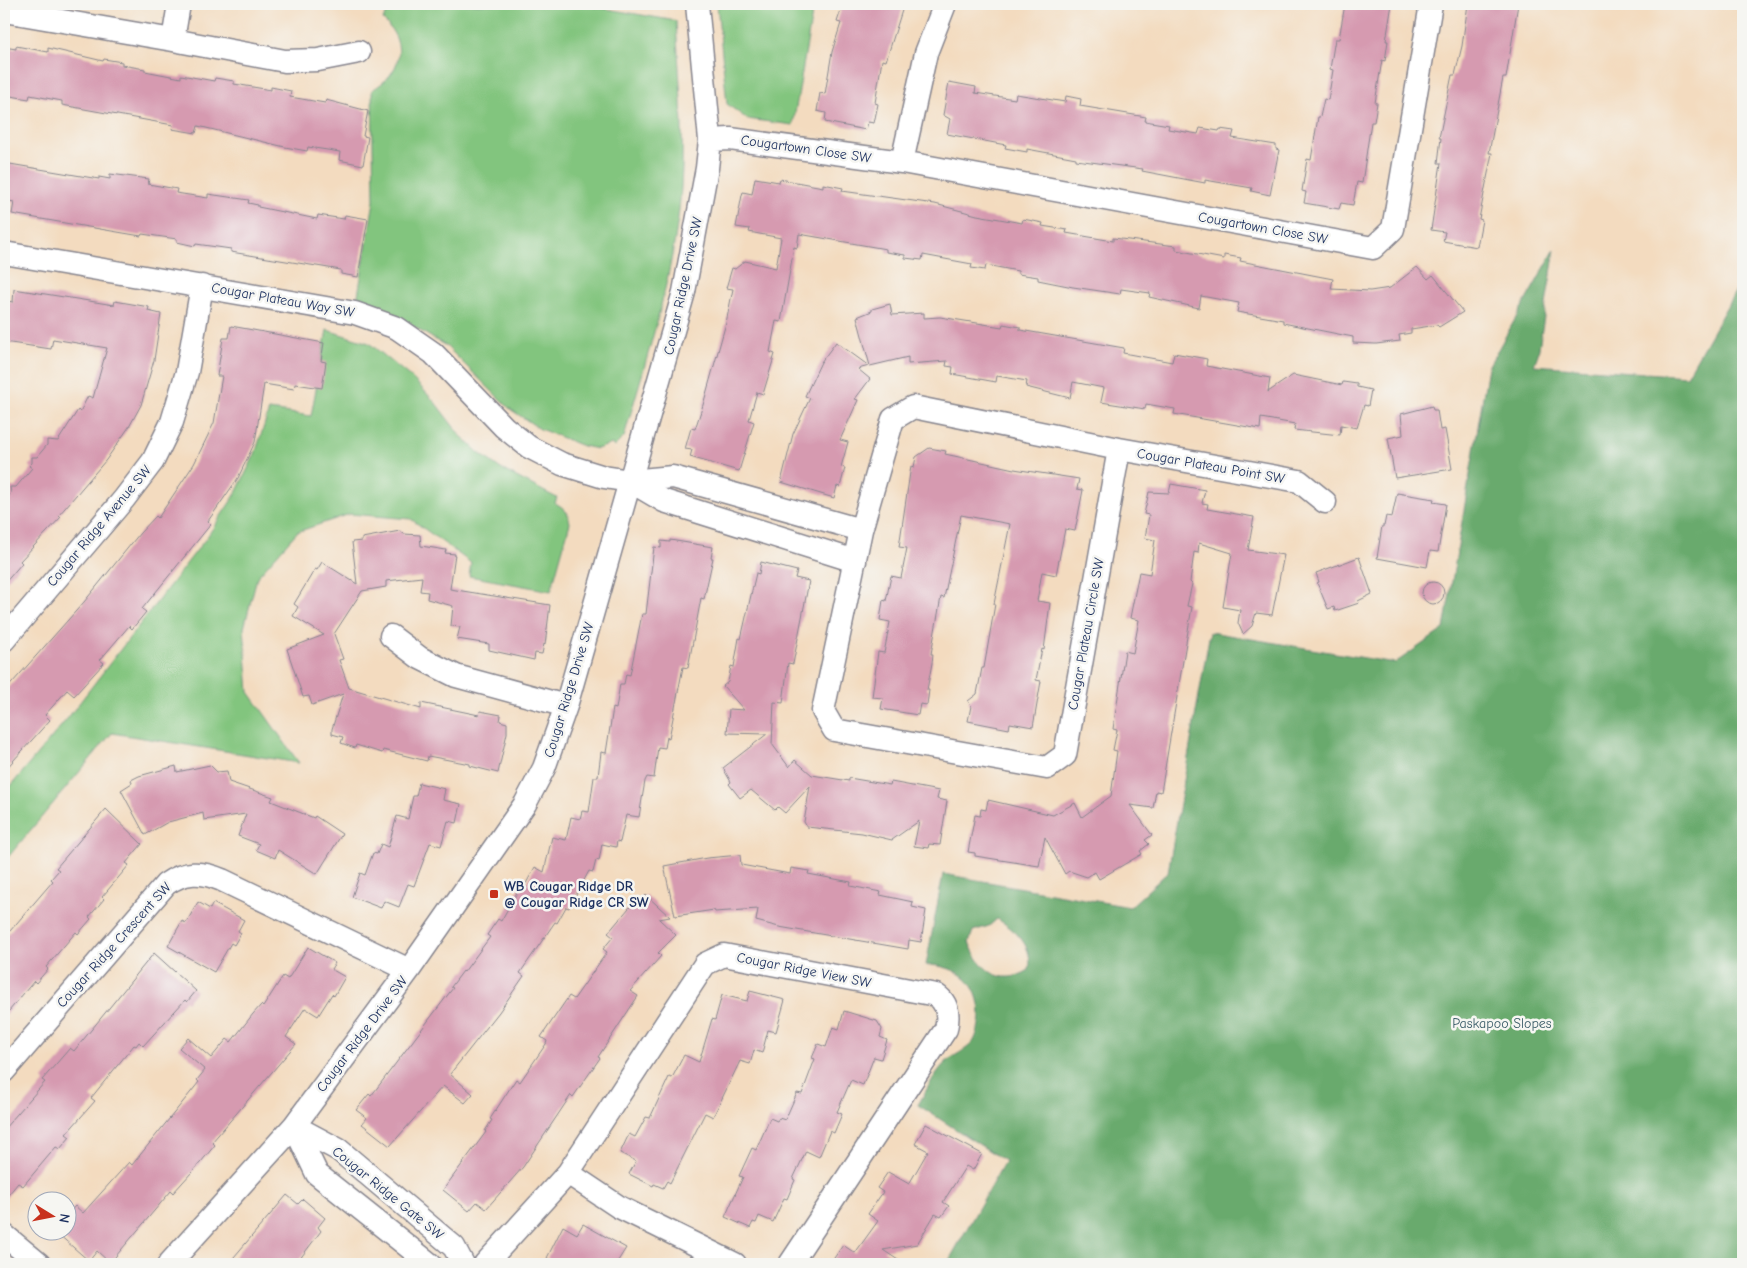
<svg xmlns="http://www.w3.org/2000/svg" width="1747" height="1268" font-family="'Comic Neue',sans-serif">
<rect width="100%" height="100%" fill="#f6f6f2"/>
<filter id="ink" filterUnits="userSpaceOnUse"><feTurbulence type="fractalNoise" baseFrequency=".02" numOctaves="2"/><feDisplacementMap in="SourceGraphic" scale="10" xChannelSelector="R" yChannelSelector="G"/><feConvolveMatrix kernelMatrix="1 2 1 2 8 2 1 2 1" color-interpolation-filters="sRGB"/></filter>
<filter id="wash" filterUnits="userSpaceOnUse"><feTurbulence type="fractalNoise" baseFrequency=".0096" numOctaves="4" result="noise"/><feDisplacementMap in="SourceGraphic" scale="20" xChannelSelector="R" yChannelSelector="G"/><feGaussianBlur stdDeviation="1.12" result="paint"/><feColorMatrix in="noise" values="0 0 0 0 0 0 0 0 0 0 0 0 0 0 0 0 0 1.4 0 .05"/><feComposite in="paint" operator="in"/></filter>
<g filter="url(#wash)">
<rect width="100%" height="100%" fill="#f3dbbf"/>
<!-- green -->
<path fill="#82c57e" stroke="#4e7a6e" d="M389,4H579L676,21C679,77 685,132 681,188C675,273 647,356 624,437L614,447L612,444L597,449L583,446L540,429L510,409L446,346L394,315L357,301L374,201L372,90C401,74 409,44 383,20Z
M717,4H816L812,14L793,125L747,119L727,104Z
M327,330L369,343L413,379L434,401L460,435L479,453L501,469L557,498L555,503C565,508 568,512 570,523L551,591L469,576L471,563L411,519L350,514L297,532L257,577L244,628L249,692L299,763L112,733L4,862V794L67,719L207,537L235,495L255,454L269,410L311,416Z"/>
<!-- forest -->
<path fill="#69aa6d" stroke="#426c66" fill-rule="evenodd" d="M1555,249L1538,354L1534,365L1687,376L1743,278V1264H947L1005,1161L918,1105C926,1091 934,1074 945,1063C953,1055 966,1051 973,1042C978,1035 979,1024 980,1016C980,983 958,965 926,965L943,874L1130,907L1168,872L1210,632L1395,663L1444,629L1488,367ZM997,919C1016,930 1034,947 1029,970C1000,988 980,969 969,942L973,931L989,926Z"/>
<g id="blocks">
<!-- building -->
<path fill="#d69ab0" d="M843,4H904L886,61L882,60L875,103L878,104L874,123L868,122L866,130L825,122L826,113L817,111L820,93L825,94L832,52L841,23L837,22Z
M1345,4H1392L1386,41H1388L1385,61L1382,60L1375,103H1377L1374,122H1371L1362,183L1357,182L1353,205L1341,203L1339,209L1304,203L1306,192L1302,191L1307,159L1311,160L1318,117H1320L1324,99L1328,100L1333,70L1330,69L1335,39H1339Z
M1468,4H1518L1506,78H1503L1489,153H1492L1479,219L1482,220L1477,247L1443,241L1445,232L1431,230L1441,163H1438L1441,138H1439L1452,75H1455L1462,46Z
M16,46L48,52V48L103,61L104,59L122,62V65L145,69V71L181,78V75L214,81L215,78L234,81V84L271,90V87L291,91L290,97L325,103L326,100L368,111L363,136L368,137L363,165L339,160L340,152L308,147L307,151L285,147L198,126L196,133L172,129L173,125L62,105V101L30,95L29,99L4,95V47L16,49Z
M949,82L976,87L975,93L1015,99L1016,94L1065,102L1066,96L1081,99L1080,106L1146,117L1145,121L1169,125L1168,129L1198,134L1200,128L1219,131L1220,129L1234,131L1232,138L1276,145V149L1279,150L1270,195L1251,191L1252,188L1205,180V183L1142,171L1143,169L1076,160V158L1027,149V152L1005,148L1006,145L947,134L950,119L943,115Z
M4,163L99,179V177L110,179V174L149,179L148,184L177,189L176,193L208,198V194L249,200L248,203L258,205V207L317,219L318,215L344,219L345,215L368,219L358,277L341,274V270L231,252V249L196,244L195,246L177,242V239L142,234L141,236L12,214L14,202L4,200Z
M755,178L779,182L780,179L823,187V184L843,188L842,191L935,204L977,215L1022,223L1023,219L1043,223L1042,226L1067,230L1066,233L1113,241V238L1176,246V250L1224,259V255L1241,258L1240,261L1333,279L1331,289L1370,291L1390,288L1417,267L1428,279L1433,275L1463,312L1439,327L1437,325L1411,329V333L1399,335L1400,341L1376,344L1353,343V337L1283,323V320L1237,312L1239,303L1201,296L1199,308L1149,297L1150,293L1121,289L1120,294L1073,287L1038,280V277L1018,274V271L986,265L985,270L971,268L972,264L923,255L922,260L905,258V255L886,252V249L799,234L797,248L794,247L781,322L776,321L770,352L775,354L763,394L757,392L749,420L754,422L739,471L690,457L692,450L685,449L691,428L695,429L703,405L726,323L733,289L726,288L732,268L735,269L745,261L776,268L781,238L749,232L750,229L736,227L742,195L743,192L752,194Z
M14,289L114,305L115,301L149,307L148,311L161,314L154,360L141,405L129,427L106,460L59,515L61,517L20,561L22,563L4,584V501L11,493L10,487H16L32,468L29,466L32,463V457H37L47,445V440L58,441L78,410L80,412L88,396L93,398L107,348L53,339L51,349L4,342L7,301L13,302Z
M890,304L892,315L924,313V318L940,317L1002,327L1003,324L1020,327V330L1124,348L1123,353L1172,362L1174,353L1207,359L1206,366L1270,378L1268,392L1293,375L1342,385L1343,382L1357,384V387L1371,390L1368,406L1364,405L1357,428L1341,425L1340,435L1294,430L1295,424L1261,418L1260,429L1174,414L1175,409L1146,404L1145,409L1101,402L1104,388L1073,382L1070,398L1026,387L1027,381L997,376L996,382L952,374L953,367L946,366L947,361L908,364V357L870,366L857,317L872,311V309Z
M231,326L324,343L321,361L326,362L322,388L295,384L294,389L264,384L255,442L238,478L208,521L211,524L142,609L146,612L132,629L129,626L100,660L104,663L74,696L67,690L45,715L50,720L4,771V692L84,602L140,533L156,516L158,518L194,464L214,423L222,376H217L223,338H229Z
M836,342L869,366L858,369L870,379L855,399L858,400L840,440L848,442L841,467L845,468L840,487L837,486L834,498L781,482L793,434L810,398L805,396L821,362Z
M1432,406L1433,410H1437L1440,430L1445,429L1452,469L1395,478L1388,438L1403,435L1401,414Z
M929,448L946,451L945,454L1014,469L1079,479L1077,489L1083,490L1075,531L1065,529L1056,575L1042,572L1037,601L1050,603L1044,650L1042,649L1036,680L1041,681L1033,727L1010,723L1009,729L968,721L971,706L968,701L977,694L982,668H984L995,604H994L1010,524L961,515L944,598L941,597L931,654H933L932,663L927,690H929L927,705L920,704L918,715L881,709L883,698L872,697L878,652L884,653L890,622L880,620L883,600L886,601L891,576L901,578L907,548L899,547L911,466L914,467L916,457Z
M1171,484L1205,490L1202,503L1208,504L1207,509L1254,517L1248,550L1284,555L1272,615L1256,613L1252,626L1243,634L1238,623L1240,610L1223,607L1232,553L1199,543L1198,553L1194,552L1190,582L1192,584L1187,606L1192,607L1161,792L1156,791L1153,808L1130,805L1152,835L1145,840L1149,844L1140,851L1142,854L1099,879L1095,872L1087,877L1069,871L1065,874L1045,837L1039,866L975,856V853L968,852L975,815L980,816L981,809L986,810L988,800L1053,815L1075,803L1082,817L1111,796L1117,751L1113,750L1117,730L1113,729L1122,671L1125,651L1133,653L1139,620L1130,618L1139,572L1150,574L1155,540L1145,538L1149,515L1144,514L1149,492L1169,493Z
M1397,493L1434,499L1433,502L1446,504L1438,552L1430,551L1427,567L1377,558L1382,526H1384L1386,516L1392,517Z
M400,531L404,534L420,535L421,546L446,550L445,553L455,554L450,589L550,605L545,645L544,644L542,654L535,653L534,660L489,650V644L457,639L460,627L451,626L453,606L427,599L428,592L420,591L422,577L386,581V587L362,591L334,634L343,659L339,660L349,688L421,709V703L479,715L480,711L501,715L500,721L507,723V733L498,773L470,766V764L428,756L427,761L383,750L382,753L356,745L355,748L341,743L343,737L332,734V729L343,694L312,705L309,696L303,697L287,649L324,635L293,616L298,607L294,604L315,569L317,570L322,562L357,584L352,542L362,541V538Z
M670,540L713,547L711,558H713L704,599L701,598L688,668L683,667L669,738L667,737L665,748L658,747L654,778L647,777L645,781L639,817L626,815L620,842L617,841L616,847L602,844L599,861L596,860L593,872L589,871L569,908L566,907L557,923L555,922L520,973L524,976L499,1012L450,1074L473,1094L465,1103L443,1086L390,1146L362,1124L367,1118L356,1110L369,1094L371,1096L453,988L451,987L463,971L464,972L490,937L487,935L498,919L501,921L520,887L523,889L535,867L544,872L552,837L566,840L571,817L580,819L582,811L589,812L594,777H598L601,752L606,753L613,708L616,709L620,684H624L626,674L630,675L642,614H646L654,547L661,548V541L670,542Z
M1359,557L1372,594L1358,601L1359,603L1335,611L1334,607L1328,609L1317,583L1319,582L1316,573Z
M761,562L797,571L795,578L809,581L793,664L788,663L783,703L774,702L772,744L789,767L795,760L812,775L849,781V778L890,785L891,782L939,791L937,799L947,801L940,845L929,844L928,848L914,846L919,821L892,840L862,833L807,827L804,822L810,786L785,813L778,807L775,810L751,790L740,798L729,784L731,782L723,768L767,734L727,733L729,709L744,710L723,686L728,682L731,666L734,667L739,638L741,639L756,573L759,574Z
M1422 593a11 11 0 1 1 22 0a11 11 0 1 1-22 0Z
M210,765L217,772L227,771L229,782L273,797L271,801L314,818L315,816L342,834L317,874L278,850L275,858L256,850L259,844L238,836L246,814L204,820L203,813L168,822L145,835L121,790L132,783L131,780L139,776L176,766L177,772Z
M419,783L445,789L443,800L461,804L457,823L448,821L441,846L430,843L414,886L408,884L399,907L384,901L381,908L352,897L360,873L365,875L373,853L377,854L381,844L388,847L397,816L408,819L413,796H416Z
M106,809L142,844L126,863L129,865L102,897L104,899L89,917L91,919L78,934L76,932L46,967L48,969L36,983L34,981L4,1017V938L53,881L51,879L59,870L56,868Z
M740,855L741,865L790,874L791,868L809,871L808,874L851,882L850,886L881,892L880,895L913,902L912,907L926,910L921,942L909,940L908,949L779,927L756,921L758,909L715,912L714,910L675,916L664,866L707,858Z
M646,895L670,917L659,919L676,935L658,953L661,956L630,991L638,996L598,1057L600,1058L573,1097L571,1095L523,1167L486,1209L477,1202L469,1211L443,1190L486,1132L485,1131L492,1120L490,1119L516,1079L520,1082L546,1044L547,1041L541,1037L569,996L574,999L607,952L603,949L613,937L608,933L634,902L637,904Z
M198,902L210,909L213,903L244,920L238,931L241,933L234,945L231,943L214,972L168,946L182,921L186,923Z
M308,947L335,963L331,969L345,977L334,996L332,994L318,1016L305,1008L286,1037L296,1044L212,1142L215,1145L201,1162L173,1193L171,1191L110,1263L97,1251L89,1261L58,1234L62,1230H68V1214L75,1206L83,1213L129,1162L132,1165L199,1082L197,1080L205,1070L179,1048L188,1038L211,1058L227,1039L231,1042L253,1014L261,1005L263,1007L283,976L288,979Z
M154,953L196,991L187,1002L185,1000L143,1046L139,1042L136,1046L134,1045L91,1098L95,1101L66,1134L70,1137L60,1149L56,1147L23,1186L18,1183L4,1200V1129L45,1082L42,1080L70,1048L74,1051Z
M750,991L785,1000L776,1032L768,1030L762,1053L754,1050L750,1064L740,1061L713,1117L705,1113L670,1183L667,1181L663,1188L654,1184L653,1186L629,1174L636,1161L620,1153L629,1134L635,1137L646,1117L650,1118L669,1077L672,1078L684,1055L699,1062L712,1019L715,1020L722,995L747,1001Z
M844,1011L877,1021L882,1029L880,1037L887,1040L881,1059L874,1057L863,1085L851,1080L837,1112L842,1114L834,1133L830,1131L819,1157L806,1151L793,1179L795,1180L787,1199L784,1198L773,1222L759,1216L756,1223L753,1222L750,1228L725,1217L743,1177L739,1176L752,1148L756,1150L770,1118L777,1121L779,1118L785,1120L797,1093L802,1094L815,1059L812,1058L818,1044L826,1047L833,1027L839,1029Z
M926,1124L982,1154L973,1170L966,1166L943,1202L949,1206L941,1217L935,1214L917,1244L883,1250L904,1264H830L843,1245L855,1253L878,1221L868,1214L883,1192L877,1188L888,1172L909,1184L928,1151L915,1144Z
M287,1195L298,1204L303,1199L325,1218L318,1227L321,1231L296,1264H228Z
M583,1224L626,1248L616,1264H558L547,1258L563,1226L577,1234Z"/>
</g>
</g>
<g filter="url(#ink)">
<use href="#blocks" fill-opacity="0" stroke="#87858e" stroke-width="1"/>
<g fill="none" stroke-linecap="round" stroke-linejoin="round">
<!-- minor casing -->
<g stroke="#87858e" stroke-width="25">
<path id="minor" d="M4,11L173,40L179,4
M173,40L285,61L318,60L359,52
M710,140L730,139L902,162L1373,248L1393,229L1431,4
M902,162L926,53L945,4
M4,253L355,313L397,328L433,353L504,427L529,447L562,464L604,477L630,481L673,477L861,530
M913,407L1119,449L1065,755L1047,768L834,730L823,711L861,530L893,419Z
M1119,449L1299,481L1325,502
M630,481L664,501L855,561
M391,636L420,658L456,676L566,706
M4,640L124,499L153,461L172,422L187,372L202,286
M4,1071L166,884C185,871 201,871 222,880L409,970
M294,1126L339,1150L454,1247L463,1264
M294,1126L317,1174L430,1264
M568,1173L619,1207L735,1264
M4,1235L39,1264
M169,1264L294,1126L409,970L525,804L544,768L566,706L684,292L707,168L710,140L697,4
M485,1264L568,1173L705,964L724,955L936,995C948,1003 949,1016 946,1029L790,1264"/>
</g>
<!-- minor -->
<use href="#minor" stroke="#fff" stroke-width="22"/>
</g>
</g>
<!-- markers -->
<rect fill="#c8321e" stroke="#f6f6f2" stroke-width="2" x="489" y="889" width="10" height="10" rx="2.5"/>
<g text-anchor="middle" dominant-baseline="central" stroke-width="5" stroke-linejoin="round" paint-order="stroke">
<!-- street labels -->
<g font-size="14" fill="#1b2f5e" stroke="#f6f6f2">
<text transform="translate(806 149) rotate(8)">Cougartown Close SW</text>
<text transform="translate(1263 228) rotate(10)">Cougartown Close SW</text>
<text transform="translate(683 286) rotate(-78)">Cougar Ridge Drive SW</text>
<text transform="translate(283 300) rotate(10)">Cougar Plateau Way SW</text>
<text transform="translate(1211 466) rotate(10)">Cougar Plateau Point SW</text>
<text transform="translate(99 526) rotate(-50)">Cougar Ridge Avenue SW</text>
<text transform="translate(1086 634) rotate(-80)">Cougar Plateau Circle SW</text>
<text transform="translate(569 690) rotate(-73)">Cougar Ridge Drive SW</text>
<text transform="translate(114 945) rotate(-48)">Cougar Ridge Crescent SW</text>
<text transform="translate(804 970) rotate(11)">Cougar Ridge View SW</text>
<text transform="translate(362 1034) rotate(-53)">Cougar Ridge Drive SW</text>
<text transform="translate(388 1193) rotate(39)">Cougar Ridge Gate SW</text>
</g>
<!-- poi labels -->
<g font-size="14" font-weight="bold" fill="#1b2f5e" stroke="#f6f6f2" text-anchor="start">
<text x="504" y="886">WB Cougar Ridge DR<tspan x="504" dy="16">@ Cougar Ridge CR SW</tspan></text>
</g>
<!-- park labels -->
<g font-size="14" fill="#3a5c68" stroke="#f6f6f2">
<text x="1502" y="1023">Paskapoo Slopes</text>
</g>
</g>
<!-- margin -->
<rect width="1747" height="1268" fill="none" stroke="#f6f6f2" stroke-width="20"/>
<!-- north arrow -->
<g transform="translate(52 1216) rotate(100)"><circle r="24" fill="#f6f6f2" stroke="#9ea6b7"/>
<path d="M0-4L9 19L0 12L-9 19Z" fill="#c8321e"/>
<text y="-8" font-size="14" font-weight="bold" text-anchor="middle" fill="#1b2f5e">N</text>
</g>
</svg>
